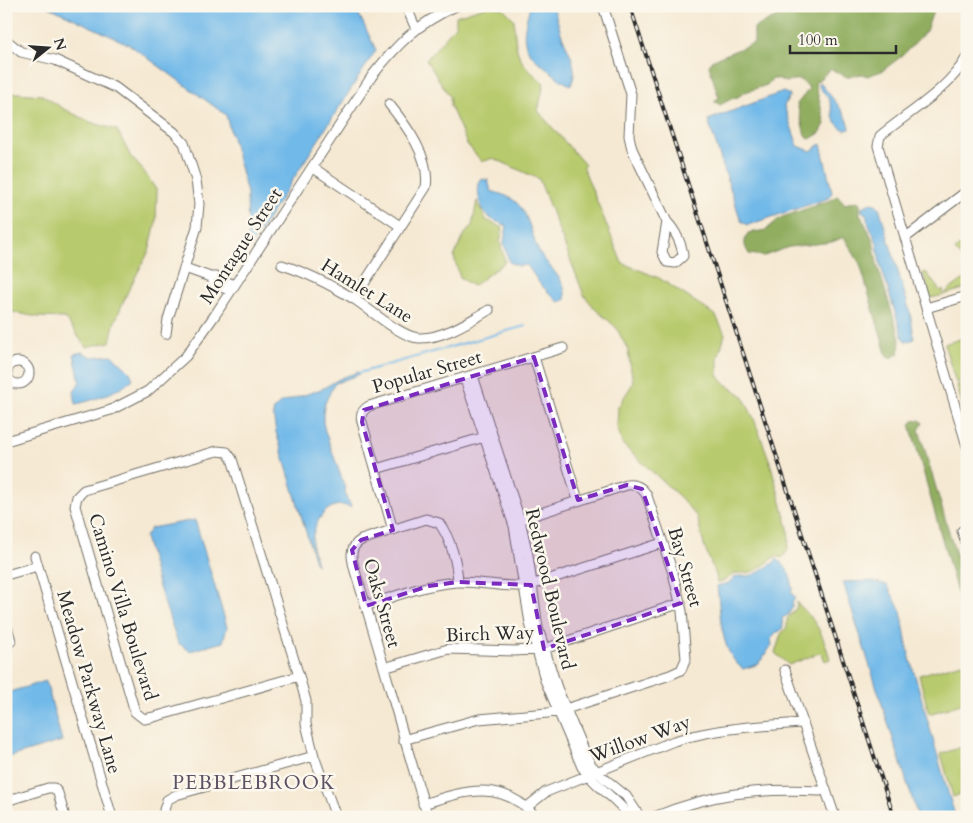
<svg xmlns="http://www.w3.org/2000/svg" width="973" height="823" font-family="Cardo,serif">
<rect width="100%" height="100%" fill="#fbf7ec"/>
<filter id="ink" filterUnits="userSpaceOnUse"><feTurbulence type="fractalNoise" baseFrequency=".02" numOctaves="2"/><feDisplacementMap in="SourceGraphic" scale="10" xChannelSelector="R" yChannelSelector="G"/><feConvolveMatrix kernelMatrix="1 2 1 2 8 2 1 2 1" color-interpolation-filters="sRGB"/></filter>
<filter id="wash" filterUnits="userSpaceOnUse"><feTurbulence type="fractalNoise" baseFrequency=".0096" numOctaves="4" result="noise"/><feDisplacementMap in="SourceGraphic" scale="20" xChannelSelector="R" yChannelSelector="G"/><feGaussianBlur stdDeviation="1.12" result="paint"/><feColorMatrix in="noise" values="0 0 0 0 0 0 0 0 0 0 0 0 0 0 0 0 0 1.4 0 .05"/><feComposite in="paint" operator="in"/></filter>
<g filter="url(#wash)">
<rect width="100%" height="100%" fill="#f5e9d3"/>
<!-- green -->
<path fill="#b7ca6d" stroke="#717a4c" d="M488,6L503,8L514,19C516,53 515,60 544,83L538,111L585,165L583,167L622,263L659,278L697,303L716,316L725,334L718,358V375L724,383L743,396L754,419L770,462L788,528L789,541L787,552L782,558L775,556C772,560 756,571 751,572C745,574 737,571 731,576C726,579 724,581 717,583L716,575L705,549L697,517L681,498L622,444L617,427L618,407L633,383L628,350L616,327L596,310L584,295L539,179L493,158L482,162L467,144L450,105V97L426,60L456,25V16Z
M6,92L42,95L64,109L90,122L117,130L131,157L143,170L157,191L156,222L149,251L128,291L114,324L110,342L86,347L65,318L38,317L6,311Z
M477,201L486,220L503,228L500,242L505,262L473,286L460,278L454,257L463,236L472,226Z
M959,246L967,256V265L955,250Z
M926,272L940,291L943,289L944,295L931,298L923,273Z
M967,277V288L946,294V292Z
M967,337V379L956,383L944,344Z
M967,382V421L957,385Z
M796,602C817,621 822,632 830,659L825,661L822,654L819,653L789,665L775,653L781,634L787,627V619L797,607Z
M962,663L967,679V702L929,714L919,675Z
M967,745V792L953,797L941,754Z"/>
<!-- forest -->
<path fill="#91ae60" stroke="#5e6c46" d="M788,6H935L926,31L903,55L882,71L867,76L862,74L847,77L831,69L815,83L825,124L820,133L810,139L805,135L797,104L809,89C803,77 796,79 785,82L779,79H772L767,85L745,92L738,97L733,98L720,105L714,101L719,98L709,66L712,60L754,43V28L785,13Z
M837,196L840,198L845,204L857,201L860,203V214L873,240L877,264L900,339L899,353L891,358L887,357L860,264L844,237L832,242L789,247L764,256L749,254C744,245 743,242 748,233L766,230L780,218L831,200Z
M920,420L923,423L919,430L952,542L967,587V628L910,424L913,421Z"/>
<!-- water -->
<path fill="#71b9e9" stroke="#4e728a" d="M47,6H355L376,50L242,259L248,238L247,193L226,115L130,45Z
M530,6H553C556,15 558,24 561,33C567,50 580,66 571,85C560,81 554,74 545,67C519,48 522,36 530,6Z
M820,82C828,94 850,116 850,129L845,130C829,121 835,114 829,100C826,93 820,91 818,83Z
M783,92L790,95L784,106L798,146L811,151L821,144L832,192L829,198L748,225L741,221L708,120Z
M481,179L488,180L491,191C497,193 506,195 512,199C528,209 531,234 538,250C546,266 568,279 565,300L558,302L540,284L527,265L519,266L509,262L504,242L507,226C502,223 493,221 489,217C480,209 475,190 481,179Z
M871,203L876,204L879,207L910,312L914,337L913,340L905,341L903,338L880,263L877,243L867,219V215L862,211V207Z
M82,352L92,357L112,355L130,372L133,379C117,392 96,400 76,404L74,392L80,381L74,354Z
M358,372L360,374L336,383L333,386L325,403L323,414V422L325,431L345,488L346,497L352,507C349,507 345,505 341,505C322,505 311,530 312,546C313,553 317,559 316,565L276,432L273,414L274,409L280,403L322,389L341,378Z
M195,520L227,627L223,642L190,651L178,643L158,584L145,537L151,528Z
M776,559C786,564 789,573 792,582L791,585L793,589L791,591L795,598L792,602L793,606L788,615L782,618L783,627L780,631L775,633L771,639L772,646L767,650V654L764,655L763,659L760,660L759,664L743,669C719,651 721,614 717,586L729,583C737,572 742,578 752,575C757,574 769,565 775,562Z
M871,581L887,585L901,611L908,651L949,796L955,815L967,813V817H918L843,582Z
M46,681L62,741L6,758V693Z"/>
<g fill="none" stroke-linecap="round" stroke-linejoin="round">
<!-- stream -->
<path stroke="#71b9e9" stroke-width="2" d="M359,373L525,326"/>
</g>
</g>
<g filter="url(#ink)">
<g fill="none" stroke-linecap="round" stroke-linejoin="round">
<!-- minor casing -->
<g stroke="#726e66" stroke-width="11">
<path id="minor" d="M406,6L416,29
M603,6L631,94L629,136L632,149L667,222C675,230 682,244 683,256L675,263L667,262L662,252L667,222
M6,40L21,52L55,60L116,88L174,132L184,143L196,180L199,204L197,227L168,319L166,334
M967,57C948,90 909,112 880,136L878,146L967,446
M312,167L400,226
M905,238L967,191
M282,265C308,273 331,285 354,299C371,310 401,337 419,338C442,339 470,321 489,310
M185,268L210,277H217L234,285
M210,277L214,283L230,291
M354,299L426,187C431,158 406,125 389,104
M926,308L967,296
M534,357L578,500
M7 373a11 11 0 1 1 22 0a11 11 0 1 1-22 0Z
M473,376L520,520L528,555L538,628L557,688L584,752L591,765L605,779L626,796L640,817
M465,379L514,526L530,623L545,680L582,767C595,787 617,798 630,817
M6,441L111,410L148,391L186,356L215,315L372,76C398,43 417,24 456,6
M217,451L227,452L232,459L299,676L154,717L144,719L135,712L75,506L77,497L84,490Z
M376,469L488,436
M393,530L362,422C360,415 362,410 369,406L563,348
M967,530L962,531L967,545
M35,556L112,817
M6,575L38,566
M366,606C395,596 426,584 457,582C482,581 506,589 531,585L662,543
M6,623L11,641L6,646
M384,668L448,649L515,651L544,649L681,603
M785,670L835,817
M299,676L306,701V724L314,756L336,817
M403,740L479,719L548,713L566,709L670,675L681,670L686,659L682,611L673,573L647,496C643,488 636,484 627,485L513,522
M6,801L48,788H54L58,793L65,817
M423,804C466,790 502,779 536,817
M527,807L546,792L674,741C716,728 759,726 802,723
M166,817L164,810L167,800L176,795L314,756
M428,817C402,735 381,652 355,571C352,559 348,548 361,540L426,519L439,523C451,539 457,563 458,582
M654,817C712,793 758,788 820,791L826,789"/>
</g>
<!-- minor -->
<use href="#minor" stroke="#fff" stroke-width="9"/>
<!-- rail casing -->
<g stroke="#2b2b2b" stroke-width="4">
<path id="rail" d="M630,6L894,817"/>
</g>
<!-- rail -->
<use href="#rail" stroke="#fbf7ec" stroke-width="2" stroke-dasharray="5.5" stroke-linecap="butt"/>
</g>
</g>
<!-- marked area -->
<path fill="#7b2cbf" fill-opacity="0.2" stroke="#7b2cbf" stroke-width="4" stroke-dasharray="10 6" stroke-linejoin="round" d="M534,357L578,500L627,485L642,489L681,603L544,649L531,585L458,582L429,586L366,606L352,550L361,540L393,530L362,422L364,410Z"/>
<g text-anchor="middle" dominant-baseline="central" stroke-width="5" stroke-linejoin="round" paint-order="stroke">
<!-- street labels -->
<g font-size="19" fill="#2b2b2b" stroke="#fbf7ec">
<text transform="translate(241 246) rotate(-57)">Montague Street</text>
<text transform="translate(367 291) rotate(32)">Hamlet Lane</text>
<text transform="translate(427 372) rotate(-16)">Popular Street</text>
<text transform="translate(685 567) rotate(74)">Bay Street</text>
<text transform="translate(550 589) rotate(77)">Redwood Boulevard</text>
<text transform="translate(382 603) rotate(74)">Oaks Street</text>
<text transform="translate(123 607) rotate(73)">Camino Villa Boulevard</text>
<text transform="translate(490 634) rotate(-2)">Birch Way</text>
<text transform="translate(89 682) rotate(74)">Meadow Parkway Lane</text>
<text transform="translate(640 739) rotate(-20)">Willow Way</text>
</g>
<!-- neighbourhood labels -->
<g font-size="20" letter-spacing="1" fill="#5d5264" stroke="#fbf7ec">
<text x="254" y="782">PEBBLEBROOK</text>
</g>
</g>
<!-- margin -->
<rect width="973" height="823" fill="none" stroke="#fbf7ec" stroke-width="25"/>
<!-- north arrow -->
<g transform="translate(48 48) rotate(73)" stroke="#fbf7ec" stroke-width="4" paint-order="stroke">
<path d="M0-4L9 19L0 12L-9 19Z" fill="#2b2b2b"/>
<text y="-8" font-size="14" font-weight="bold" text-anchor="middle" fill="#2b2b2b">N</text>
</g>
<!-- scale -->
<path d="M790 45v8h106v-8" fill="none" stroke="#2b2b2b" stroke-width="2.5"/>
<text x="798" y="45" font-size="15" fill="#2b2b2b" stroke="#fbf7ec" stroke-width="4" paint-order="stroke">100 m</text>
</svg>
